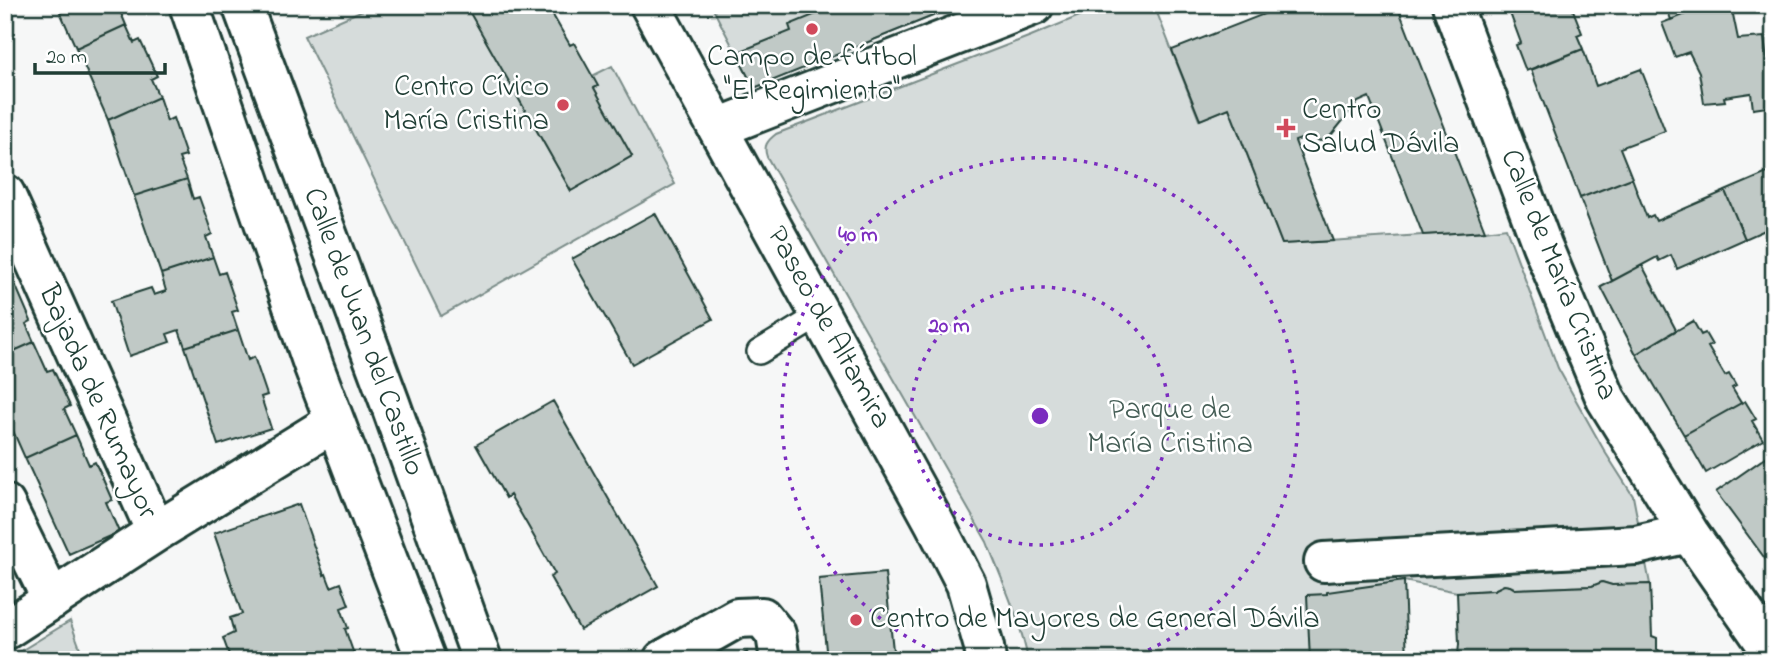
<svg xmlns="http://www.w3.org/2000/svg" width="1779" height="665" font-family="'Indie Flower',sans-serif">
<rect width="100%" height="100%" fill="#f6f7f7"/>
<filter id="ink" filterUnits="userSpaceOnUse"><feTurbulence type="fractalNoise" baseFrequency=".0143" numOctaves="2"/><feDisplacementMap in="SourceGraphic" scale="14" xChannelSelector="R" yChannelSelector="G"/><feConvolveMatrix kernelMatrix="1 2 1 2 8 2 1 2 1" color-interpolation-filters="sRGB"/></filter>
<g filter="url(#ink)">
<!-- green -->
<path fill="#d6dcdb" stroke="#7a8c88" stroke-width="2" d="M374,5H466L571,191L632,156L594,88L592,76L612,66L675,184L441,316L304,36Z
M711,5H960L754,88Z
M1106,5H1154L1199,120L1229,108L1282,244L1485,231L1506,228L1558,368L1605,452L1633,496L1650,584L1612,585L1602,582L1592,586L1515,589L1513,587L1504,585L1494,590L1457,592L1404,581L1310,660H1028C1020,618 1002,581 987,542L767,157C763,146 767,141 776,134L1031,36Z
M70,621L81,651L55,660H52L49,653L30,660H6Z"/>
<!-- building -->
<path fill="#c0c9c6" stroke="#1f3d34" stroke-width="2" d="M57,5H119L118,6L126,25L76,48Z
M485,5H547L570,45L574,43L598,86L594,88L632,156L571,191L470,13Z
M838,5H960L754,88L736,53L791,31L789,25Z
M1287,5H1397L1485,231L1423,235L1369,97L1358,102L1328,139L1320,141L1309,136L1295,141L1333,241L1282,244L1229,108L1200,120L1172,50Z
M1507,5H1571L1582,33L1577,35L1583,49L1526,71L1516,45L1521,43Z
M1666,5H1709L1671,20Z
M1709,5H1731L1738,39L1764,37L1767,61H1774V106L1753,109L1751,93L1724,97L1725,101L1704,103L1699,72L1689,52L1675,57L1662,23Z
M126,25L134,43L140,40L148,57L157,76L151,79L159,97L108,120L76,48Z
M1583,49L1596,86L1641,69L1665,131L1620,148L1632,178L1580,198L1531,70Z
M159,97L167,121L173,118L186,156L179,158L187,179L134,196L108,120Z
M1774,170V226L1745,239L1725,191Z
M1632,178L1647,218L1653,215L1656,221L1725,191L1745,239L1677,269L1671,255L1659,261L1657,257L1612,281L1580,198Z
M187,179L193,199L199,197L208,222L212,234L206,237L213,257L161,274L134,196Z
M655,213L713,319L632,364L572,259Z
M213,257L219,274L225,272L238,310L232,312L238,330L185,347L179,330L167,334L170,342L129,356L111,301L151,288L154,295L166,291L161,274Z
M1642,265L1676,330L1636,354L1601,287Z
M5,278L9,286L15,284L31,321L26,324L34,342L5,355Z
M1693,321L1701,335L1705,333L1712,345L1708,347L1725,376L1729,374L1736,386L1732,388L1741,403L1684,435L1636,354Z
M238,330L248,360L254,357L267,395L261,397L271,428L218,445L185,347Z
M34,342L47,371L53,369L70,406L64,409L76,435L25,458L5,413V355Z
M553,401L658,586L580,630L550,577L555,574L528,526L510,495L506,498L476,445Z
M1745,401L1756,419L1752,421L1763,440L1706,473L1684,435Z
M76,435L89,465L95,462L102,477L112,500L106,502L119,532L69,554L25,458Z
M1769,455L1774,462V561L1769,564L1716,492Z
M299,504L324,575L326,574L331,587L341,583L349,605L341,608L348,628L345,629L356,660H231L223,638L234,633L230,618L242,614L214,533Z
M885,573L894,660H827L819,579Z
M1404,581L1407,660H1310L1307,595L1327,594V592Z
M1602,582L1612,585L1650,584L1652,636L1657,638V649L1661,652V660H1577V655L1536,656V660H1457L1460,657L1458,655L1459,644L1457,592L1494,590L1504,585L1510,586L1515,589L1592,586Z
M81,651L84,660H55Z
M747,652L750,660H732Z
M50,653L52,660H30Z"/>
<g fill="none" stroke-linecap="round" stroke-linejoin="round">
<!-- lane casing -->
<g stroke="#1f3d34" stroke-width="28">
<path id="lane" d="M759,352L820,315"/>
</g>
<!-- street casing -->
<g stroke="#1f3d34" stroke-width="44">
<path id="street" d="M189,5L314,367L426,660
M242,5L390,403L482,660
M1452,5L1542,245L1606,399L1689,533L1774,655
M718,128L1034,5
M5,194L156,532
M5,504L52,600
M1324,562L1636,545L1689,533
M5,630L156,532L334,422
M663,660L737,618L762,617L776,634L780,660"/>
</g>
<!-- secondary casing -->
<g stroke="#1f3d34" stroke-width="44">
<path id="secondary" d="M650,5L934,522L966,584L984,647L986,660"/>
</g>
<!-- lane -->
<use href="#lane" stroke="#fff" stroke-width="23"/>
<!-- street -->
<use href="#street" stroke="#fff" stroke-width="38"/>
<!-- secondary -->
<use href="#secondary" stroke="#fff" stroke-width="38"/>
</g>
</g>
<!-- distance rings -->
<g fill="none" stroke="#7b2cbf" stroke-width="3.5" stroke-dasharray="3.5 7">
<circle cx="1040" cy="416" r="129"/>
<path d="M954 659A258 258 0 1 1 1126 659"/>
</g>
<!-- markers -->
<g fill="#d1495b" stroke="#fff" stroke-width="2.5">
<circle cx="812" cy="29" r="7"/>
<circle cx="563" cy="105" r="7"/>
<path d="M1282.5 117.5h7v7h7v7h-7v7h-7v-7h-7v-7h7z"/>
<circle cx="856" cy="620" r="7"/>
</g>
<g text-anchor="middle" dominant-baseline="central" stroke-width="5" stroke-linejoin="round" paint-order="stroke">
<!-- poi labels -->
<g font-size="30" fill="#1f3d34" stroke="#fff" text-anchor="start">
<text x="812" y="58" text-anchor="middle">Campo de fútbol<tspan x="812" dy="34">"El Regimiento"</tspan></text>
<text x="549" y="88" text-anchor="end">Centro Cívico<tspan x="549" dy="34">María Cristina</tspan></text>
<text x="1302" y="111">Centro<tspan x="1302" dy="34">Salud Dávila</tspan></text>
<text x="870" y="620">Centro de Mayores de General Dávila</text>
</g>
<!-- street labels -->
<g font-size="30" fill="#1f3d34" stroke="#fff">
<text transform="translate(1558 275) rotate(68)">Calle de María Cristina</text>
<text transform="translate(828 328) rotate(61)">Paseo de Altamira</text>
<text transform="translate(363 332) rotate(70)">Calle de Juan del Castillo</text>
<text transform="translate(97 402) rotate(66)">Bajada de Rumayor</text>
</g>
<!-- park labels -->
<g font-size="30" fill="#445d55" stroke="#fff">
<text x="1170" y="411">Parque de<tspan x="1170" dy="34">María Cristina</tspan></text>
</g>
</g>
<circle cx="1040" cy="416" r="10" fill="#7b2cbf" stroke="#fff" stroke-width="3.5"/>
<g font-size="21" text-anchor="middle" font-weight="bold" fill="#7b2cbf" stroke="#fff" stroke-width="5" stroke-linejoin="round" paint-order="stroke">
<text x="858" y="241">40 m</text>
<text x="949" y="332">20 m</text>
</g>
<!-- margin -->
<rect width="1779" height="665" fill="none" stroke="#fff" stroke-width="28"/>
<rect x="14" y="14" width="1751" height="637" fill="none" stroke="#1f3d34" stroke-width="2.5" filter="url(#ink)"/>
<!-- scale -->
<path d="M35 63v10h130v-10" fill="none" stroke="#1f3d34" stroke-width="3.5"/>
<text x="46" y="63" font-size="21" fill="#1f3d34" stroke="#ffffff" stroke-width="5" paint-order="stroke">20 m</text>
</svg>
